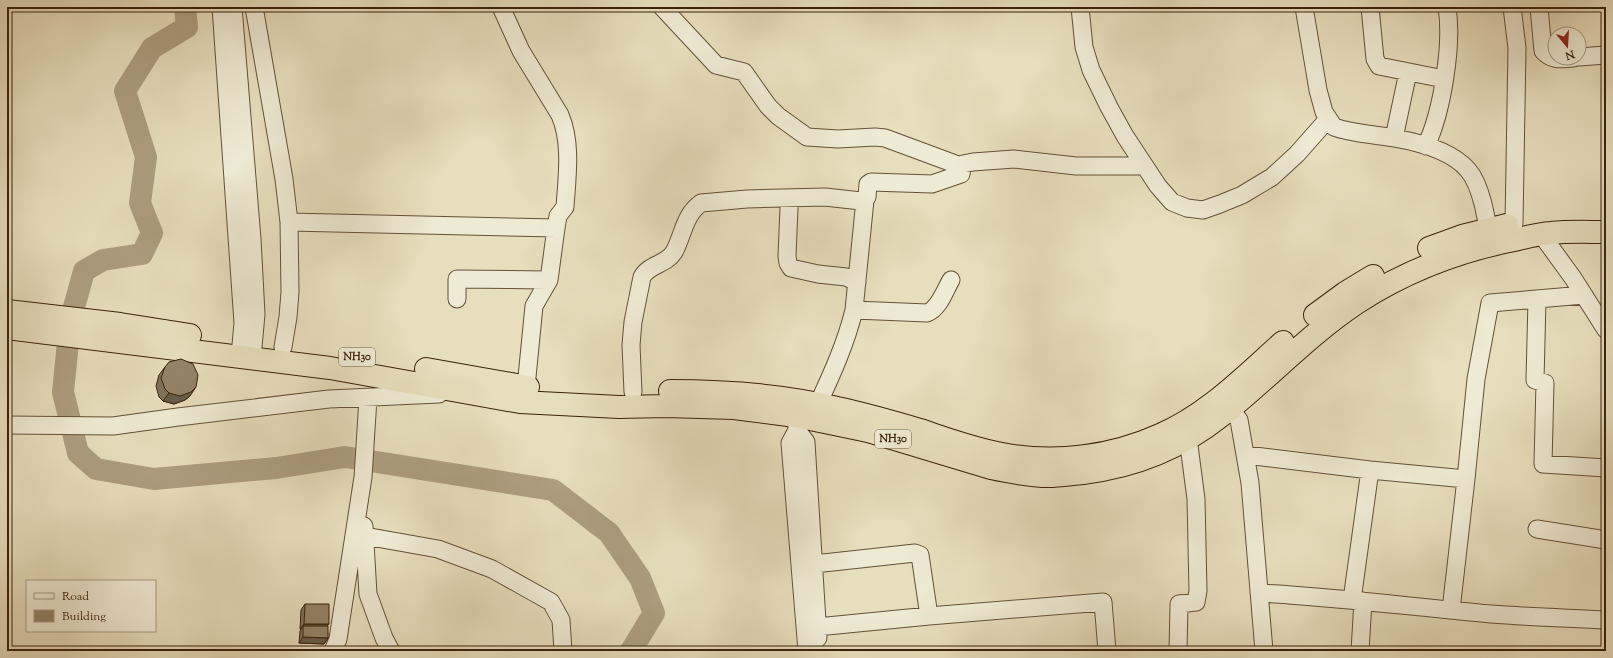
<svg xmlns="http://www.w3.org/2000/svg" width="1613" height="658" font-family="'Sorts Mill Goudy',serif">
<rect width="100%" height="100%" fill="#e7debd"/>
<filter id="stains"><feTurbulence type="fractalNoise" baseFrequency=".005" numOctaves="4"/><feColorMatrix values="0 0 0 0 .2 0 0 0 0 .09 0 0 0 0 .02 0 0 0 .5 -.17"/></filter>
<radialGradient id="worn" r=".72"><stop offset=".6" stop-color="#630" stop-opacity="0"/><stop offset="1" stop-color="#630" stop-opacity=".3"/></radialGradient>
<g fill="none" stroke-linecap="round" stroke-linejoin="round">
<!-- river -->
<path stroke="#ac9e80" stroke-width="22" d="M185,7L187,27L152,48L125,91L146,157L140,203L152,233L142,254L103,260L84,271L70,322L63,392L78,453L96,469L154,479L276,468L345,457L553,490L609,533L640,578L654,613L631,651"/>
<!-- minor casing -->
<g stroke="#645138" stroke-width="19">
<path id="minor" d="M221,7L243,323L240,356
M233,7L252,239L256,314L252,358
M254,7L284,179L289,222L290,292L288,317L283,347
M662,7L716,65L744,72L768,106L778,116L807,137L838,139L875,137L885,138L958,165L973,162L1014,159L1076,166H1144
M1080,7L1084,47L1091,70L1109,107L1125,136L1158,186L1172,202L1187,208L1203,210L1220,204L1242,195L1272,177L1297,154L1328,119
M1304,7L1318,90L1324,112L1334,127C1353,134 1374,134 1394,138C1417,142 1452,151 1468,170C1482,186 1487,222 1490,242
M1370,7L1375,59L1379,66L1444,79
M1512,7L1517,48L1514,224
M1539,7L1543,51C1552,61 1561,59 1573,58
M1579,57L1606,55
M1394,138L1408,72
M1426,146C1442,112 1453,45 1447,7
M789,208L787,256L788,263L791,268L818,274L846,277L857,282
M289,222L556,228L558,216L565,207C567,177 572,143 560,115L521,51L501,7
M1541,234L1573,278L1606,330
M457,299V279L549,280
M1537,300L1535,380L1545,383L1543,464L1606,468
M854,310L927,313C939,309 945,290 951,280
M526,387L534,306L549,280L556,228
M633,392L631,345L633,322L642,277C649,264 666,265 674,252C683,236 684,215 701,203L747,199L825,197L861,201L865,200L867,197L868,184L871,182L932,184L961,174L963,164
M1223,400L1239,420L1250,483L1264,651
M796,404L797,430L790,443L807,651
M818,404C832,374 846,343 854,310L865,200
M7,425L113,426L178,417L329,399L439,394
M797,430L806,442L818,638
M1246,455L1370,470L1352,600
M1370,470L1466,479
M364,526L368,594L384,638L391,651
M1537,529L1606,540
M365,536L438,549L492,569L551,602L561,620L563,651
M814,564L915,553L920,555L929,616
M1259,593C1336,597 1413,607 1491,614C1529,617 1568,618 1606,620
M1451,610L1466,479L1476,379L1490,303L1584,295
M817,627L929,616L1103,602L1107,651
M333,651L338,639L363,477L368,398
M1178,651L1179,604L1196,602L1198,591L1196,499L1188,438
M1360,651L1363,601"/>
</g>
<!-- highway casing -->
<g stroke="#38220b" stroke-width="24">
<path id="highway" d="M1429,248L1462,236L1507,225
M7,311L120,324L190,335
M1315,315L1345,293L1373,276
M7,328L330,368L520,402L619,407L666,406L734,408L796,416L868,431L991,468C1010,472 1029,476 1048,476C1060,476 1071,474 1083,473C1133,467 1181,448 1221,416C1268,379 1308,335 1358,302C1406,271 1458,251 1514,240C1526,237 1538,234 1551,233C1569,231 1588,232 1606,232
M426,369L528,387
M670,391C726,391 783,395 837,408C865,414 893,422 920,430C947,439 974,449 1002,454C1055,464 1111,457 1160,435C1207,415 1245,376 1283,342"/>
</g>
<!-- minor -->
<use href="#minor" stroke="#efead4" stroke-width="17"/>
<!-- highway -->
<use href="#highway" stroke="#e7debd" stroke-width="22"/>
</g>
<!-- wall -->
<path fill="#7e7259" stroke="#38220b" d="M165,367L190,396L185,400L174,404L163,401L159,397L156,386L159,375Z
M305,604L327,626L328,638L324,644L299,643L300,631L301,629H300L301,610Z"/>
<!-- shaded-wall -->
<path fill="#675c49" stroke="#38220b" d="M196,387L190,396L185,400L174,404L163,401L169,393Z
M304,624H329L325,629L303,626L301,629H300Z
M303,637L328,638L324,644L299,643Z"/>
<!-- building -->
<path fill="#938468" stroke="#38220b" d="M181,359L193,364L198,375L196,387L191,392L180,396L169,393L165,389L161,378L165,367L169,362Z
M305,604H329V624H304Z
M303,626H328V638L303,637Z"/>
<g text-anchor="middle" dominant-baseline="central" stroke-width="3" stroke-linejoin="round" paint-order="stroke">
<!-- shield labels -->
<g fill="#efead4" stroke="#6f5e47" stroke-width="1">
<rect x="339" y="348" width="36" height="18" rx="3"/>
<rect x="875" y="430" width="36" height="18" rx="3"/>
</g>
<g font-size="11" font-weight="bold" fill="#38220b">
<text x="357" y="357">NH30</text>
<text x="893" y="439">NH30</text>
</g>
</g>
<!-- margin -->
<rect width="1613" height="658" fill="none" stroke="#e7debd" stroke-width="24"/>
<rect x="8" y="8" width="1597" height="642" fill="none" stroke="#38220b" stroke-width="2"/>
<rect x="12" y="12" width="1589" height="634" fill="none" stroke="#38220b"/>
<!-- legend -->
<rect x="26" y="580" width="130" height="52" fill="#efead4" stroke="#a69a84"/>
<rect x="34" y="593" width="20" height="6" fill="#efead4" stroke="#a69a84"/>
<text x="62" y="600" font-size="12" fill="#38220b">Road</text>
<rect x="34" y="610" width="20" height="12" fill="#938468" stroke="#a69a84"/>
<text x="62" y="620" font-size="12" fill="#38220b">Building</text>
<!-- north arrow -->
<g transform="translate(1567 46) rotate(162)"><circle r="19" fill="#efead4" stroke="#a69a84"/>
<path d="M0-3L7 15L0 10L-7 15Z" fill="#8f2418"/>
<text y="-6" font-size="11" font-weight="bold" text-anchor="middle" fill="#38220b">N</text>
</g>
<rect width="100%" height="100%" filter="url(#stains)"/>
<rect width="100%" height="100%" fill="url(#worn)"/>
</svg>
